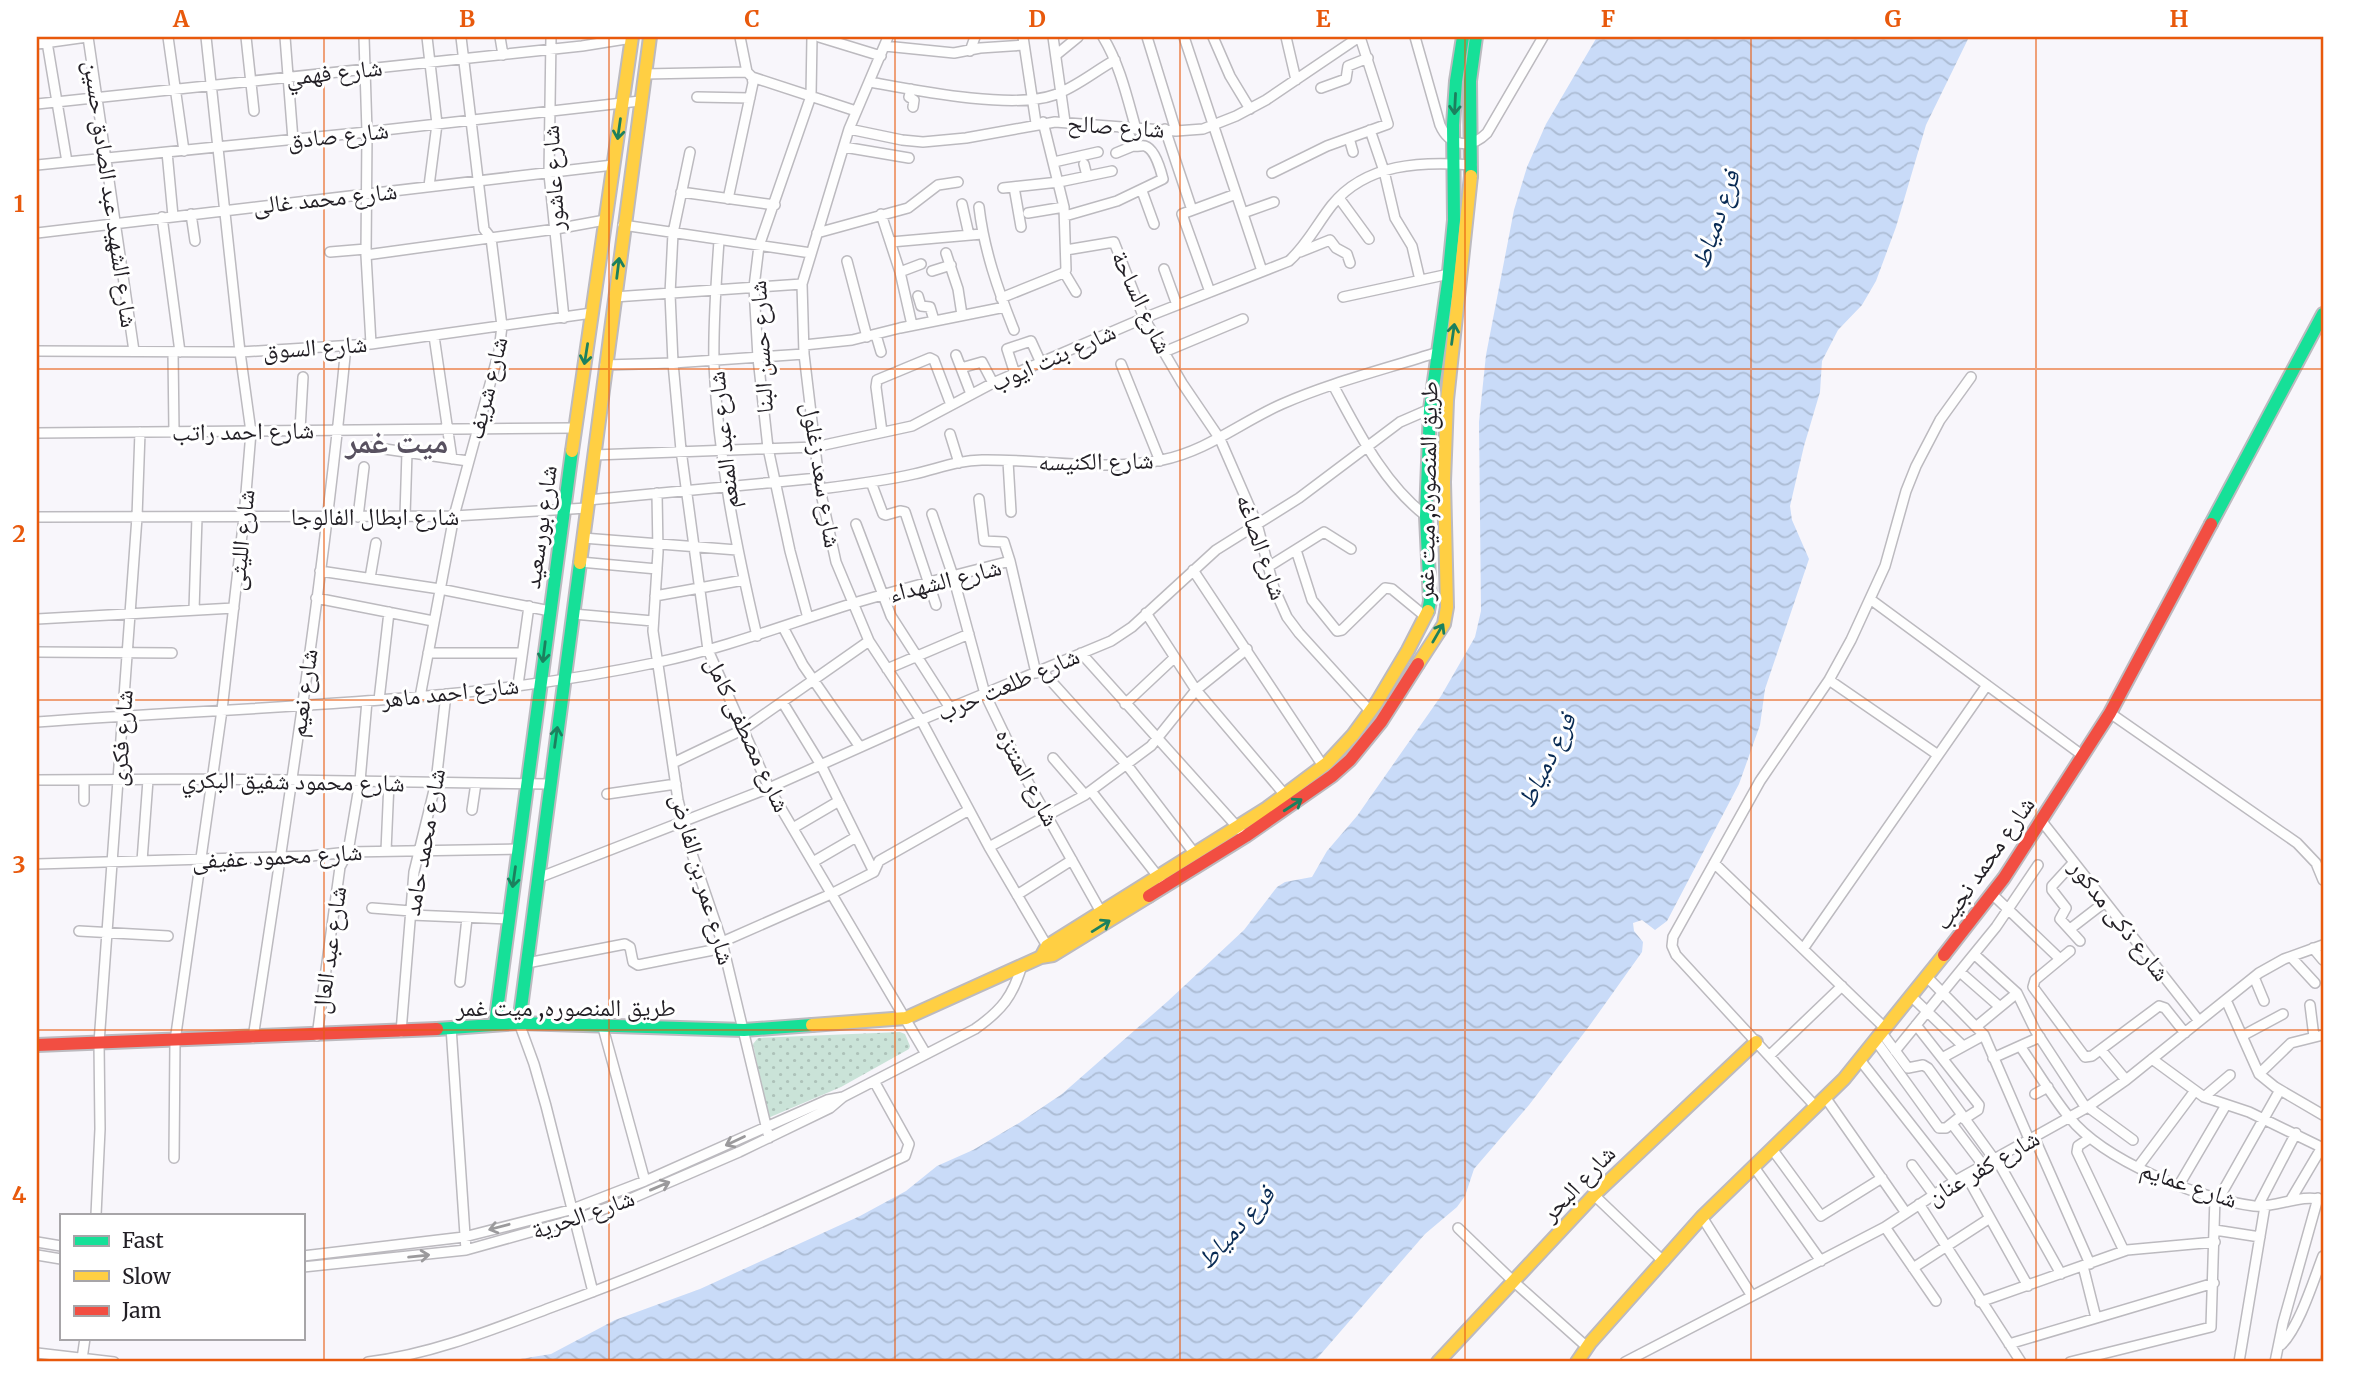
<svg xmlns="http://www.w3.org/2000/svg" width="2360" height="1399" font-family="Merriweather,'Noto Naskh Arabic',serif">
<defs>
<pattern id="park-dots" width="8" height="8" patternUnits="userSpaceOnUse" patternTransform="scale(1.75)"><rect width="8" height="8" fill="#cae3d8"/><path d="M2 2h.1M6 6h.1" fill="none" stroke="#adc2b9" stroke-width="1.8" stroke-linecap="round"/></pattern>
<pattern id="water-waves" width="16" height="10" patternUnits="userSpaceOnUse" patternTransform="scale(1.75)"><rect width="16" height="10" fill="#c9dbf8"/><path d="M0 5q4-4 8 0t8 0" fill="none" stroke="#acbcd4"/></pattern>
</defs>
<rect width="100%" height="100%" fill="#f8f6fb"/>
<!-- park -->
<path fill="url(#park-dots)" d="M900,1032L905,1034L910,1046L909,1049L841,1087L768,1118L753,1044L758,1038Z"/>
<!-- water -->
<path fill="url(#water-waves)" d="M1597,37H1969L1926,125L1896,227L1876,281L1862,305L1838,330L1822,361L1820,392L1804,446L1790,506L1792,520L1809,559L1765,689L1760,725L1739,784L1667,921L1655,930L1642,920L1633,923L1634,931L1643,942L1642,952L1590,1025L1529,1105L1474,1169L1465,1196L1457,1207L1425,1234L1314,1362H502L551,1354L615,1320L700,1289L860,1216L906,1191L937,1166L973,1150L1019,1123L1062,1094L1168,1001L1244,930L1277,887L1285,882L1312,877L1327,851L1357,816L1441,696L1475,637L1481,611L1479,422L1486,355L1514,210L1527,167L1546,124Z"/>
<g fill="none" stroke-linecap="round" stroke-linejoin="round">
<!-- street casing -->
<g stroke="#bcbabf" stroke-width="12">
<path id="street" d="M88,37L134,351
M168,37L184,151
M246,37L254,111
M285,37L293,140
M364,37L367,132L366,255L371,344
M427,37L437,124L429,186
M500,37L503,55
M551,37L549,174L564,318
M740,37L747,72
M819,37L881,56
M888,37L849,129L802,284L804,354L820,489L836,562L869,641L921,720L989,847L1050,951
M1023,37L1036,123
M1053,37L1065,122
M1103,37C1120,65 1127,97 1136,129
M1147,37L1176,131
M1184,37L1262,271
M1213,37L1230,76L1250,109
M1286,37L1296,80
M1415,37L1440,125C1449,146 1470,150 1487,133L1543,37
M47,42L67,162
M37,44L87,37
M885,46L954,53L980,48L1024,45
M970,51L975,37
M1056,55L1078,37
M644,74L747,72L752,77L856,111
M870,82C914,90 1013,110 1054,95C1075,88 1095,71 1115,60
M1321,88L1346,79L1348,66L1368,58
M911,89L909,97L914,100L913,107
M697,97L750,98
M37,104L582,46L632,38
M849,129L902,140L923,142L966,138L1055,122L1176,131L1203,129L1236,116L1266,100L1359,37
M1165,129L1192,210
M1370,130L1384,171L1395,218L1412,246L1420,280
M1349,138L1353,152
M844,147L909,158
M167,152L173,216
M690,152L673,233L670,294L673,363L681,450L708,650L769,788L926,1054
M1116,153L1133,146
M1054,162L1098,152
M1084,164L1087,176
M37,165L367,132L640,101
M1272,173L1327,146L1388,124L1360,37
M1014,187L1021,227
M1003,188L1059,182L1112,171
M1142,191L1154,224
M681,192L775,205
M1339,198L1369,239
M728,199L753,83L752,77
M962,204L969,235
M979,207C984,250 998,290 1014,330
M1028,213L1064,207
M1243,213L1274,202
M191,214L195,241
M881,214L900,272L912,325
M1065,216L1117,201L1163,179C1161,171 1155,149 1145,146C1142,145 1137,147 1133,146L1127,128
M162,217L180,352
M623,225L811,253
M37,233L613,165
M817,233L908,208L938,185L958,182
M719,241C716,282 713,324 714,365C718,457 736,546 757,636
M891,242L982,234
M1066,250L1114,242L1144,318L1182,383L1220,439L1257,524L1274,588L1287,617L1299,633L1370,711
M330,252L366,249
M1300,252L1330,240L1336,248L1347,254L1350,263
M946,253L958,289L962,315
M366,255L556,229L605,220
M847,261L867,337
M1164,269L1177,305
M932,271L951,265
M900,272L921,264
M1064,272L1076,292
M1210,292L1182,214L1236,194
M918,296L921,306L930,307L934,320
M614,297L802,284
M1343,297L1449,274
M1001,298L1063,273L1066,270L1064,207L1043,122
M876,335L881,352
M434,336L452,459
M804,345L852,340L900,328L1005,307
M37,351L240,352L371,344L592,313
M173,352L174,432
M1164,352L1243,319
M956,355L971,394
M1121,364L1160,461
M605,365L673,363L804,354
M961,368L982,362L993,383
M1015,374L1007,349L1031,341L1041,363
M1333,385C1358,431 1383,483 1426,516
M300,430L303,377
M882,432L876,387L877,380L930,358L934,360L951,405
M37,433L575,428
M950,434L959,463
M371,447L468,461
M594,455L815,447L912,426L993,383L1144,318L1289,261C1307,245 1317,224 1332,205C1366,163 1422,161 1472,165
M1008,461L1011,512
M871,482L883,514L886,515L900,511L905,512L936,605
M820,489C851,485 883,481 914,474C937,469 958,460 982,460C1042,459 1103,472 1162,460C1207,451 1241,422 1282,404C1332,382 1386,369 1438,352
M657,493L658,552L653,631L678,800L690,848L722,942L769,1138
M979,499L984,541L1004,542L1010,561
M588,500L818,478
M932,514L953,576L985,694L1024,775L1101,912
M405,516L407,452
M37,517L454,516L587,508
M358,517L364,467
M856,524L891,616L950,708
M583,538L737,550
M1296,550L1312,600L1337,631L1342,630L1385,588L1392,589L1426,617
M580,562L657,569
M1268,567L1324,532L1351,549
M1193,570L1323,766
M320,571L440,589L550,611
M370,578L376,543
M655,596L744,580
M316,598L433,621
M1870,599L2082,755
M194,610L197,517
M1146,613L1196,690L1285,795
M573,614L653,621
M808,618L790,551L768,448L758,358L754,287L759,246L811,96L812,37
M37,619L234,608
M783,627L803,665L860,747
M37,652L172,653
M428,653H522
M1081,653L1240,830
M887,669L969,634
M1042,671L1127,765L1195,854
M1829,680L1938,755
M518,685L529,606
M420,697L454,516L499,351L502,326L491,238L484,229L461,37
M379,700L389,612
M783,703L821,765L874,872
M1125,704L1174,658
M2110,713L2297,843L2316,863L2323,880
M37,722C244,706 454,706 659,662C725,648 787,624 851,604C904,588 957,575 1010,561L1036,673
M1053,758L1085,795
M673,763L742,730L869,641
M37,780L213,779L550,784
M1091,791L1160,879
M607,794L676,784
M84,801V780
M472,810L476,783
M2040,819L2199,1021
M793,828L839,801
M989,847L1085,795L1151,746L1196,690L1247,649
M386,851L389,782
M142,861L148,780
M813,862L856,837
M2074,862L2052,886V890L2066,908L2060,919L2080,941
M1714,863L1886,1029
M37,864L311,856L348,852L518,849
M538,878L769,788L921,720L1111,641L1132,627L1216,550L1299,498L1400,422L1430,409
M1992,894L2060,959
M1017,895L1072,860
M372,908L411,911
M411,915L509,919
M2070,929L2105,902
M79,931L168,936
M722,942L831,894L874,872L879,861L969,810
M2313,948L2323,960
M1803,949L1987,685
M2070,951L2035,980L2033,987L2085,1057L2092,1056L2159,1006L2165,1008L2185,1033
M1974,954L2017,993L2035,1030L2086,1108
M2291,957L2315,983
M527,963L625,944L630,947L633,962L638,965L723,948
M1960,972L2000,1007
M1927,977L1984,1035L2029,1139
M2254,977L2264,1001
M460,982L467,918
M1912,997L1963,1046
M2226,1000L2259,1074L2275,1087L2323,1115
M2310,1005L2314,1037
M519,1023L534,1064L546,1106L593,1292
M602,1024L645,1181
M1916,1025L1979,1105L1978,1110L1964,1119
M1977,1026L2017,993
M451,1027L466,1250
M401,1032L414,872L436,782L446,694
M1882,1033L1908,1068L1923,1065L1928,1068L1994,1159
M317,1036L340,867L348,852L360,781L367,701
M2242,1036L2283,1014
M253,1038C288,808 324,577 346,346
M1876,1041L1939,1128H1946L1961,1116
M2020,1046C2036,1069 2051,1095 2069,1117C2104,1161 2199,1199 2254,1206C2277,1208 2301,1193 2323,1200
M2101,1050L2126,1080
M1895,1051L1996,927L2038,865
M1769,1056L1842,986
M1942,1058L1984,1035
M1993,1058L2040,1037
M2152,1059L2204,1097L2249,1112L2323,1148
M1860,1060L1955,1181
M2259,1074L2291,1043L2323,1035
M2035,1094L2048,1087
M1825,1097L1906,1213
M2204,1097L2230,1075
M1815,1106L1676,955L1672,946L1673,937L1760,781L1829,680L1851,640L1885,566L1906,491L1916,466L1940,420L1971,377
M2088,1107L2133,1140
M1952,1124L1983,1165
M2034,1137L2090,1264
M2090,1138L2078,1146L2077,1152L2124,1251
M1772,1149L1821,1216L1882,1178
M174,1158L175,1041L222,710L244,517L251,432L240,352L206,37
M1996,1158L2061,1274
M1912,1165L1934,1195
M1754,1167L1821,1261
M2138,1167L2194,1092
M1966,1175L2028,1286
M2179,1185L2226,1105
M1594,1195L1664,1262
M2219,1198L2280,1090
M2290,1201L2322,1147
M1919,1204L2021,1362
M2258,1206L2296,1133
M96,1215L100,1129L99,1043L137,517L140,432
M1702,1217L1752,1296
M1885,1227L1936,1301
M1458,1228L1513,1281L1587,1347
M2215,1230L2260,1237
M37,1242L61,1246
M37,1255L61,1259
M303,1256L464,1237L570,1210L645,1181L827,1100L843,1097
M2083,1266L2096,1318
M303,1267L466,1250L573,1220L621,1203L739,1152L830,1108L843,1097L975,1029C1002,1010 1013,996 1022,965
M1913,1268L1990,1218
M1980,1302L2127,1250L2215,1242
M2009,1344L2214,1283
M2281,1345C2299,1328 2314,1279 2323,1256
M37,1353L114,1362
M82,1359L85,1338
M368,1362C433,1354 494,1329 555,1306C675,1262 790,1211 905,1156L909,1144L874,1081
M1625,1362L1885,1227L1955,1181L2086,1108L2126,1080L2259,973L2284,959L2323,945
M2070,1362L2211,1327L2215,1197
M2239,1362L2265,1206
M2275,1362L2283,1323L2318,1198"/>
</g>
<!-- fast casing -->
<g stroke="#bcbabf" stroke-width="16">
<path id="fast" d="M1471,176L1470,81L1476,37
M2211,524L2323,314
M1428,611L1430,601L1426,516L1430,409L1448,282L1454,220L1453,125L1456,81L1463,37
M519,1023L580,563
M495,1025L572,451
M437,1029L519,1023L744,1030L812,1025"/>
</g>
<!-- slow casing -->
<g stroke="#bcbabf" stroke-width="16">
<path id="slow" d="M572,451L632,37
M580,563L650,37
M1418,664L1444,624L1447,607L1444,482L1447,400L1471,176
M1041,957L1047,946L1267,808L1327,763L1353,735L1377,702L1408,650L1428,611
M812,1025L906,1018L1041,957L1053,955L1149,896
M1438,1362L1594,1195L1756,1042
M1577,1362L1590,1343L1702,1217L1844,1079L1944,955"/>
</g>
<!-- jam casing -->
<g stroke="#bcbabf" stroke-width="16">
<path id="jam" d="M1149,896L1246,836L1332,776L1350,760L1381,722L1418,664
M1944,955L2004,878L2110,713L2211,524
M37,1045L437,1029"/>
</g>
<!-- street -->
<use href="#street" stroke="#fefefe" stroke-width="9"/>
<!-- fast -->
<use href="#fast" stroke="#16e098" stroke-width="12"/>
<!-- slow -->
<use href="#slow" stroke="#ffcf43" stroke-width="12"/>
<!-- jam -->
<use href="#jam" stroke="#f24e42" stroke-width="12"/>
</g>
<!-- one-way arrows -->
<defs><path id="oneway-shaft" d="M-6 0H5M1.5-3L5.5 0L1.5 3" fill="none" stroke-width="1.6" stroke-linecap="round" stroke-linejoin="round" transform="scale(1.75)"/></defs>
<g stroke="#1c805e">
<use href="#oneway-shaft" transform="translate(1455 104) rotate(93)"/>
<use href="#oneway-shaft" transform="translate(619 129) rotate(98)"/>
<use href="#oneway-shaft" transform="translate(618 268) rotate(-83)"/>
<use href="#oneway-shaft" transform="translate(1453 334) rotate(-82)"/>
<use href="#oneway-shaft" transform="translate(586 354) rotate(99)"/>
<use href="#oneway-shaft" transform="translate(1438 633) rotate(-60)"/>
<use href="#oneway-shaft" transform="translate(544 652) rotate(97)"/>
<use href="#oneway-shaft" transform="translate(556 737) rotate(-82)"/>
<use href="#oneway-shaft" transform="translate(1293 805) rotate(-33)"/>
<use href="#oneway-shaft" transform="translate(514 877) rotate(98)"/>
<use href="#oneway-shaft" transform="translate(1101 926) rotate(-32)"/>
</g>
<g stroke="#9b9a9c">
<use href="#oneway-shaft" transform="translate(735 1141) rotate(155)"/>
<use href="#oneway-shaft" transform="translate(660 1186) rotate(-23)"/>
<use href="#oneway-shaft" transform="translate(499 1227) rotate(165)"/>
<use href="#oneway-shaft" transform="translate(419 1256) rotate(-6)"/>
</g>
<!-- grid -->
<path fill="none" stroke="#e8590c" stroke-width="2" stroke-opacity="0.55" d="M324,37V1362M609,37V1362M895,37V1362M1180,37V1362M1465,37V1362M1751,37V1362M2036,37V1362M37,369H2323M37,700H2323M37,1030H2323"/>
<g text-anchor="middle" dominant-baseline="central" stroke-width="6" stroke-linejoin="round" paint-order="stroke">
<!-- street labels -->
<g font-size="24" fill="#221f25" stroke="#fff">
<text transform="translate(334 72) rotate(-6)">شارع فهمي</text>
<text transform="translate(1116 126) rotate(4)">شارع صالح</text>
<text transform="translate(338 135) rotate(-6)">شارع صادق</text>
<text transform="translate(553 178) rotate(-93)">شارع عاشور</text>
<text transform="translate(111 194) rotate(82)">شارع الشهيد عبد الصادق حسين</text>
<text transform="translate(325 198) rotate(-6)">شارع محمد غالى</text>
<text transform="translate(1142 302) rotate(65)">شارع الساحة</text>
<text transform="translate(315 347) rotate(-4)">شارع السوق</text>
<text transform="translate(761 347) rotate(-93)">شارع حسن البنا</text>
<text transform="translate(1053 357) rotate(-24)">شارع بنت ايوب</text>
<text transform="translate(487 388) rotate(-76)">شارع شريف</text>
<text transform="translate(243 431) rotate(-1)">شارع احمد راتب</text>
<text transform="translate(723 440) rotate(-96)">شارع عبد المنعم</text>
<text transform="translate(1096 461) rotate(-1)">شارع الكنيسه</text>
<text transform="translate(822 475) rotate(81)">شارع سعد زغلول</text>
<text transform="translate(1427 491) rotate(-89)">طريق المنصوره, ميت غمر</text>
<text x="375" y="516">شارع ابطال الفالوجا</text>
<text transform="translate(540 527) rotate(-82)">شارع بورسعيد</text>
<text transform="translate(241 540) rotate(-84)">شارع الليثى</text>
<text transform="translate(1262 547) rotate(71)">شارع الصاغه</text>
<text transform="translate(945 580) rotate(-14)">شارع الشهداء</text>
<text transform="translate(1008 684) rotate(-23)">شارع طلعت حرب</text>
<text transform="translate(450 692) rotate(-6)">شارع احمد ماهر</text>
<text transform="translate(303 693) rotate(-82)">شارع نعيم</text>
<text transform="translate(748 734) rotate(65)">شارع مصطفى كامل</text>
<text transform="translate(121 738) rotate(-86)">شارع فكرى</text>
<text transform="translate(1028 777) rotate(62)">شارع المنتزه</text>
<text transform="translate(293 781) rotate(1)">شارع محمود شفيق البكري</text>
<text transform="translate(424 842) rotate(-80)">شارع محمد حامد</text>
<text transform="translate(277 856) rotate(-3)">شارع محمود عفيفى</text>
<text transform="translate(1984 863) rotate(-55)">شارع محمد نجيب</text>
<text transform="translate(703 879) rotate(74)">شارع عمر بن الفارض</text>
<text transform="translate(2120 920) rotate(52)">شارع ذكى مدكور</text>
<text transform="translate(329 950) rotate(-82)">شارع عبد العال</text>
<text x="566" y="1007">طريق المنصوره, ميت غمر</text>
<text transform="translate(1983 1167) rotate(-30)">شارع كفر عنان</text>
<text transform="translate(1578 1183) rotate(-46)">شارع البحر</text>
<text transform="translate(2189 1184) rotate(19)">شارع عمايم</text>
<text transform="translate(583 1214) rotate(-19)">شارع الحرية</text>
</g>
<!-- water labels -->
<g font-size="26" font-style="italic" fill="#092b54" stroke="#fff">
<text transform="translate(1715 219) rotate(-71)">فرع دمياط</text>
<text transform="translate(1546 760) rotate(-64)">فرع دمياط</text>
<text transform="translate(1235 1227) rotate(-48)">فرع دمياط</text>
</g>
<!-- district labels -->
<g font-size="32" font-weight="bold" fill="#585160" stroke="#fff">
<text x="397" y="442">ميت غمر</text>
</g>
</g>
<!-- border -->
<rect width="2360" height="1399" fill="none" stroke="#ffffff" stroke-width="77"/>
<!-- legend -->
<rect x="60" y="1214" width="245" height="126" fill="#ffffff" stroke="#a7a5a8" stroke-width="2"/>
<rect x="74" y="1236" width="35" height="10" fill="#16e098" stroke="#a7a5a8" stroke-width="2"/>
<text x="122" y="1248" font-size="21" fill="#221f25">Fast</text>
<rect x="74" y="1271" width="35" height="10" fill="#ffcf43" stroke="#a7a5a8" stroke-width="2"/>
<text x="122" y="1284" font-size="21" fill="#221f25">Slow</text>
<rect x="74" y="1306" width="35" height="10" fill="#f24e42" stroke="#a7a5a8" stroke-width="2"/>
<text x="122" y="1318" font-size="21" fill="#221f25">Jam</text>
<rect x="38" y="38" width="2284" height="1322" fill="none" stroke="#e8590c" stroke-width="2.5"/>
<g font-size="23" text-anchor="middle" font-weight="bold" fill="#e8590c">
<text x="181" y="27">A</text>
<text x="467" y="27">B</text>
<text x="752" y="27">C</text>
<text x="1037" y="27">D</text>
<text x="1323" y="27">E</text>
<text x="1608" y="27">F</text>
<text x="1893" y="27">G</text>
<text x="2179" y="27">H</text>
<text x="19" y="212">1</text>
<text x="19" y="542">2</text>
<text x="19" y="873">3</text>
<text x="19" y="1203">4</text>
</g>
</svg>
